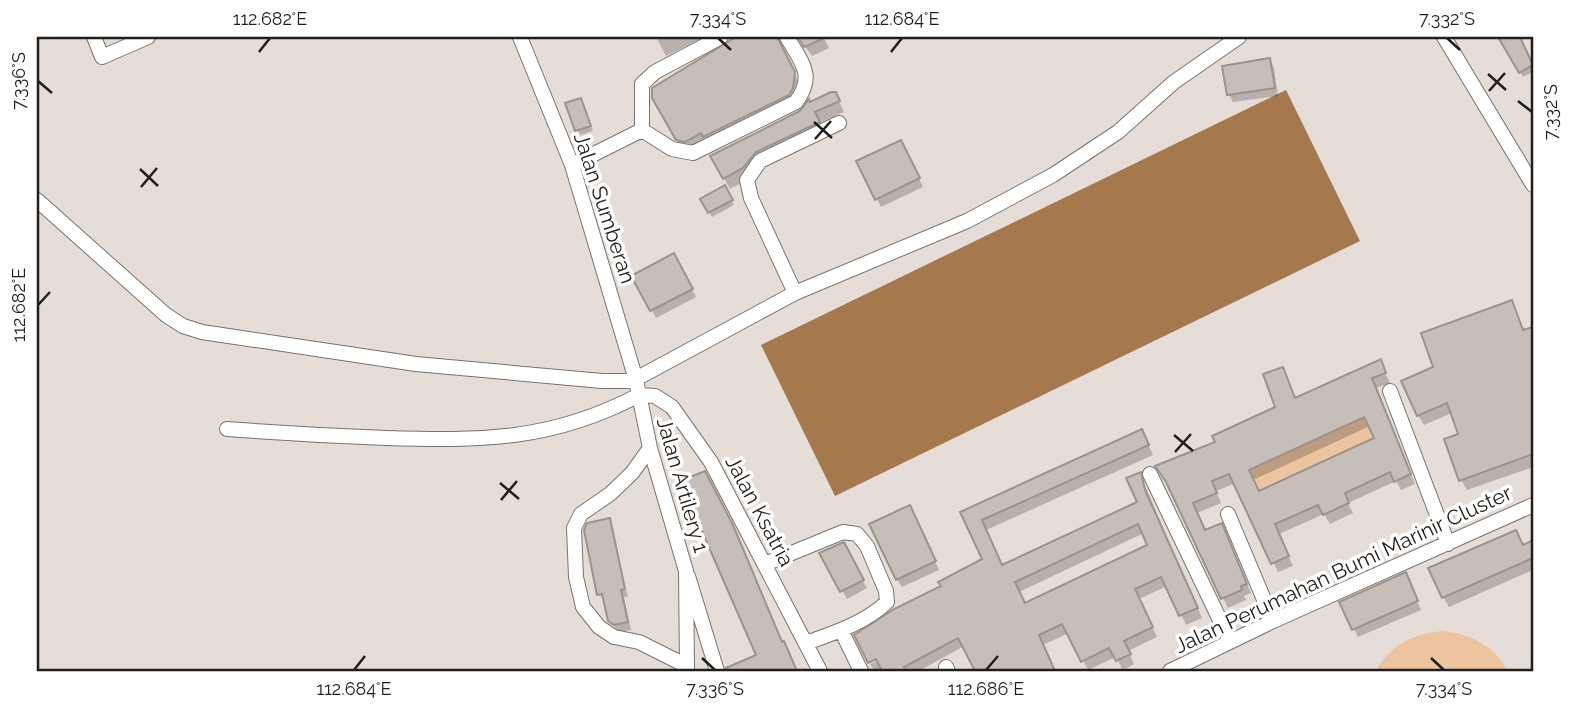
<svg xmlns="http://www.w3.org/2000/svg" width="1570" height="708" font-family="Raleway,sans-serif">
<rect width="100%" height="100%" fill="#e5ddd7"/>
<!-- green -->
<path fill="#edc4a0" d="M1360,408L1380,451L1360,444L1273,484L1265,504L1237,443Z
M1442,631C1470,634 1494,645 1508,671H1376C1390,645 1414,634 1442,631Z"/>
<!-- water -->
<path fill="#a6784d" d="M1286,90L1360,241L835,496L761,345Z"/>
<!-- shadow -->
<path fill="#0003" fill-rule="evenodd" d="M656,37H705L666,56Z
M743,37H779L801,88L794,105L691,151L680,148L653,97V89Z
M783,37H823L829,48L812,56L799,38Z
M1500,37H1518L1533,64V72L1523,77Z
M1269,60L1274,68L1278,96L1233,102L1229,94Z
M835,93L844,112L819,123L824,133L762,163L749,179L730,189L712,156Z
M568,104L583,105L593,131L580,135Z
M905,150L923,187L881,207L877,199Z
M725,188L734,205L712,217L702,199Z
M673,256L696,297L656,318L634,277Z
M1511,302L1524,332L1533,329V467L1467,490L1461,480L1460,435L1452,413L1424,425L1418,415L1436,368Z
M1380,362L1390,383L1376,388L1415,484L1401,490L1396,481L1348,503L1353,513L1330,524L1324,514L1279,534L1293,566L1278,572L1236,483L1216,491L1221,503L1197,513L1205,532L1226,535L1251,593L1244,596L1246,600L1228,608L1170,486L1217,443L1277,408L1282,369L1296,400ZM1370,426L1376,439L1259,493L1253,480Z
M1147,441L1153,455L986,530L1003,567L1140,502V474L1202,618L1186,625L1167,586L1139,599L1157,637L1128,651L1134,664L1123,670L1116,657L1088,670L1069,633L1043,645L1055,671H977L964,646L919,671H884L883,668L875,671L870,664L885,657L943,587L984,560L962,513ZM1144,533L1150,546L1025,605L1019,592Z
M914,515L939,570L902,587L897,579Z
M609,520L628,597H624L631,630L619,632L610,621L606,601L599,594Z
M1532,543L1533,570L1449,607L1443,597Z
M843,544L867,588L847,599L822,554Z
M1409,583L1421,610L1358,637L1342,603Z"/>
<!-- building -->
<path fill="#c6bfb9" stroke="#9b948e" stroke-width="2" fill-rule="evenodd" d="M736,37H777L795,72L793,88L789,95L703,137L701,133L685,142L676,140L652,98V88Z
M798,37H827L804,47Z
M1498,37H1520L1533,65L1519,73Z
M1270,58L1275,88L1227,95L1222,66Z
M831,92H836L840,101L815,112L820,122L756,152L743,168L723,179L710,156L800,111L809,99L810,102Z
M581,98L591,126L575,131L565,103Z
M901,140L920,178L875,200L856,161Z
M725,185L733,200L708,213L700,199Z
M674,253L693,289L650,311L631,276Z
M1512,300L1523,330L1533,327V454L1459,481L1444,439L1458,434L1447,403L1417,416L1401,381L1433,367L1421,333Z
M1381,359L1386,373L1372,378L1411,474L1394,482L1390,472L1345,493L1349,503L1323,515L1318,505L1275,524L1289,556L1271,564L1229,474L1212,481L1217,493L1193,503L1205,530L1222,523L1247,584L1241,586L1242,590L1221,599L1166,482L1155,466L1215,442L1212,436L1275,407L1263,374L1283,367L1295,398ZM1364,417L1374,438L1259,491L1249,470Z
M1142,429L1149,445L982,520L1002,565L1137,502L1126,478L1141,472L1145,490L1198,608L1179,616L1161,577L1135,589L1153,627L1124,641L1131,654L1116,661L1109,648L1081,662L1062,624L1039,635L1055,671H975L958,638L904,667L906,671H882L876,659L868,663L854,635L894,609L941,586L938,582L982,559L960,512ZM1138,524L1147,545L1025,603L1015,582Z
M705,471L733,525L782,642L784,641L797,671H726V668L756,655L680,481Z
M910,505L936,561L896,580L869,524Z
M610,518L625,589L621,590L628,622L614,625L608,621L602,594L597,595L584,530L587,523Z
M1516,530L1523,545L1533,540V558L1442,598L1428,568Z
M844,542L864,580L840,592L819,553Z
M1406,572L1418,601L1352,630L1339,602Z"/>
<g fill="none" stroke-linecap="round" stroke-linejoin="round">
<!-- minor casing -->
<g stroke="#7a736d" stroke-width="16">
<path id="minor" d="M94,37L102,57L148,37
M520,37L572,165L636,380L650,448L686,571L687,671
M1444,37L1533,185
M642,130L672,149L693,153L796,102C816,75 801,62 787,37
M642,130V84L655,72L721,37
M572,165L642,130
M37,200L166,315L183,326L202,332L416,364L602,381H632L795,293L967,221L1053,175L1118,132L1174,82L1239,37
M795,293L751,198L747,180L760,161L839,123
M1390,391L1448,544
M639,395L655,396L672,407L711,462L820,671
M227,429C280,433 333,436 386,438C481,441 552,441 639,395
M650,448L632,473L610,494L581,514L574,528L576,577L583,607L599,627L614,637L639,642L687,666
M1150,474L1230,641
M1228,514L1273,621
M765,564L843,532L857,534L867,546L886,591L887,602C865,623 834,633 806,643
M688,576L717,671
M841,630L861,671
M946,667L948,671
M1170,671L1273,621L1533,505"/>
</g>
<!-- minor -->
<use href="#minor" stroke="#fff" stroke-width="14"/>
</g>
<!-- ticks -->
<path fill="none" stroke="#211f1c" stroke-width="2.5" d="M718,38L731,50M1447,38L1460,50M259,52L270,38M891,52L902,38M1488,74L1506,90M38,81L52,93M1489,91L1505,73M1518,101L1532,112M814,122L832,138M815,139L831,121M140,169L158,186M141,187L157,168M38,305L50,292M1174,435L1193,451M1175,452L1191,434M500,483L519,499M501,500L517,481M702,658L715,670M1431,658L1444,670M354,670L365,656M986,670L998,656"/>
<g text-anchor="middle" dominant-baseline="central" stroke-width="7" stroke-linejoin="round" paint-order="stroke">
<!-- street labels -->
<g font-size="21" fill="#211f1c" stroke="#fff">
<text transform="translate(605 208) rotate(72)">Jalan Sumberan</text>
<text transform="translate(683 485) rotate(74)">Jalan Artilery 1</text>
<text transform="translate(760 511) rotate(62)">Jalan Ksatria</text>
<text transform="translate(1343 569) rotate(-25)">Jalan Perumahan Bumi Marinir Cluster</text>
</g>
</g>
<!-- border -->
<rect width="1570" height="708" fill="none" stroke="#ffffff" stroke-width="77"/>
<rect x="38" y="38" width="1494" height="632" fill="none" stroke="#211f1c" stroke-width="2.5"/>
<g font-size="18" text-anchor="middle" fill="#211f1c">
<text x="270" y="25">112.682°E</text>
<text x="718" y="25">7.334°S</text>
<text x="902" y="25">112.684°E</text>
<text x="1447" y="25">7.332°S</text>
<text transform="translate(19 81) rotate(-90)" y="6">7.336°S</text>
<text transform="translate(1551 112) rotate(-90)" y="6">7.332°S</text>
<text transform="translate(19 305) rotate(-90)" y="6">112.682°E</text>
<text x="354" y="695">112.684°E</text>
<text x="715" y="695">7.336°S</text>
<text x="986" y="695">112.686°E</text>
<text x="1444" y="695">7.334°S</text>
</g>
</svg>
